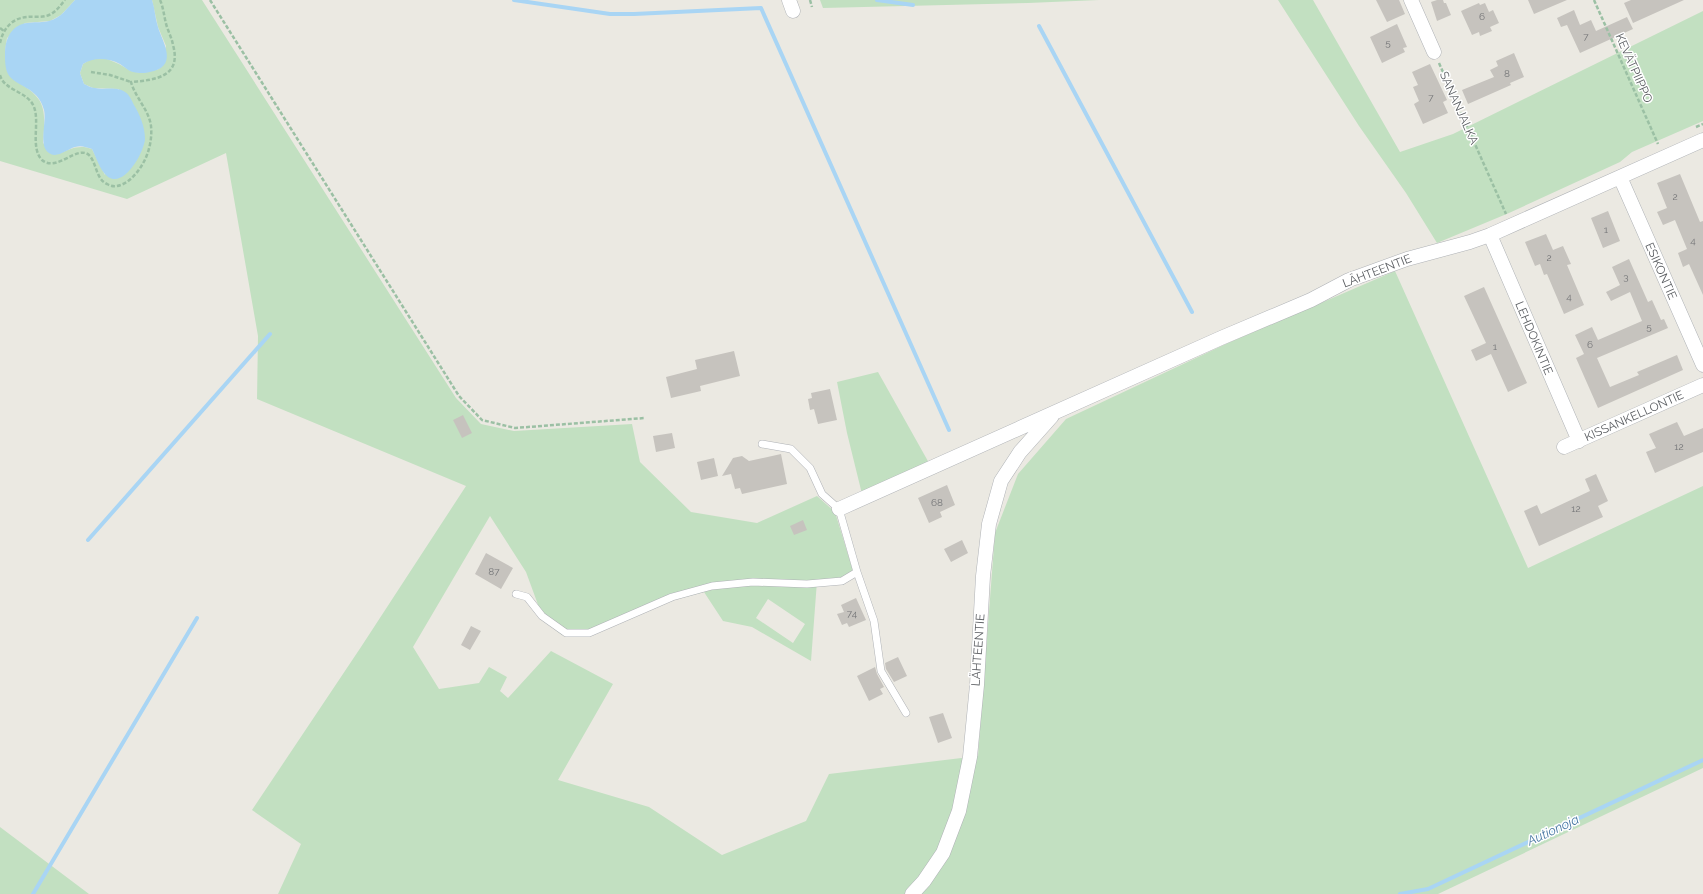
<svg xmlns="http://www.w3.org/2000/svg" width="1703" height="894" font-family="Raleway,sans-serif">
<rect width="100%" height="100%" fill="#ebe9e2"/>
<!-- green -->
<path fill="#c2e0c1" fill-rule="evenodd" d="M0,0H75L61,15L50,21L25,23L7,38L5,51L14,80C46,98 46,107 43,143L58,154C70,149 79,144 92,149L105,175L119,89L93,88L84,84L80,73L83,64L91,59H107L119,64L131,71L141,73L159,69L166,46L158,27L152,0H202L456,398L481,424L514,431L632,424L640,462L691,512L757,523L817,496L835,512L853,571L840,578L817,581L811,661L752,627L723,621L704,592L674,600L590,635H562L544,621L526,572L490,516L413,647L439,689L479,683L489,667L507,677L500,691L508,698L551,651L613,684L558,780L649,807L722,855L806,821L829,774L978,756L995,533L1018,474L1066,419L1228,343L1395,271L1528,568L1703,486V768L1438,894H278L301,844L252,810L361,647L466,486L257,399L258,336L226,153L127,199L0,161ZM768,599L805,624L793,643L756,618Z
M820,0H1099L1028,3L823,8Z
M1278,0H1313L1400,152L1453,134L1703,11V121L1632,152L1620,162L1509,213L1437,243L1406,193L1359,126Z
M878,372L929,463L862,494L847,433L837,382Z
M0,827L89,894H0Z"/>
<!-- water -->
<path fill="#a9d5f4" d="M75,0H152C155,9 155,18 158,27C162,41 178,64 154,71C147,73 141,74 133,72C128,71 125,67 120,64C108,58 94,57 83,64L80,73L84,84C87,85 91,88 95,88C104,90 117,86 125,92C129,94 132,101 134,105C140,115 145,127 145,139C144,153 123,190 107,176C100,170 96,157 92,149C86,147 81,145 75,147C67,149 57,159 49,153C38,146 47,121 44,110C38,86 15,87 8,74C5,68 5,60 5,53C5,45 7,37 12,31C22,19 37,24 49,21C61,18 67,8 75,0Z"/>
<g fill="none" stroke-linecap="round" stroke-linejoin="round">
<!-- stream -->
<path stroke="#a9d5f4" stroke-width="4" d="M514,0L610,14H634L761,8L949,430
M877,0L913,5
M1039,26L1192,312
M88,540L270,334
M33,894L197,618
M1400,894L1428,889L1703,760"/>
</g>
<!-- building -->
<path fill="#c6c3be" d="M1376,0H1399L1405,14L1387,22Z
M1437,0H1443L1444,3H1446L1451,15L1437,21L1431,2Z
M1528,0H1567L1534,14Z
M1631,0H1684L1633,23L1624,3Z
M1479,3L1480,5L1485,3L1489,12L1493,10L1499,23L1490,27L1492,31L1480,36L1479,32L1472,35L1461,11Z
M1574,10L1580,25L1591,20L1596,31L1627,17L1633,29L1580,53L1567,25L1561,27L1557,18Z
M1397,24L1407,47L1403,48L1405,52L1382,63L1370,37Z
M1514,53L1524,77L1510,83L1511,85L1468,104L1462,90L1494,77L1490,70L1498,66L1496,61Z
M1430,64L1447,100L1443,102L1448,113L1423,124L1414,104L1419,101L1413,87L1418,85L1412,72Z
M1680,174L1700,222L1703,221V295L1689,264L1683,267L1678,253L1687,249L1675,220L1663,225L1657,212L1667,208L1657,183Z
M1608,211L1620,241L1603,248L1591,218Z
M1546,234L1553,250L1563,246L1571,264L1567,265L1584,305L1564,314L1547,274L1544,275L1540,264L1535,266L1525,242Z
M1629,259L1648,302L1652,300L1661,320L1664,319L1668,328L1597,358L1610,387L1639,375L1637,372L1677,355L1683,370L1598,408L1576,358L1584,354L1575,335L1592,327L1598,340L1642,321L1630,292L1611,301L1606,292L1620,285L1612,267Z
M1484,287L1527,383L1508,392L1491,354L1476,361L1471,350L1486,343L1464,296Z
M734,351L740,376L700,386L701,391L671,398L666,377L697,369L695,360Z
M830,389L837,420L818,424L814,409L810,410L808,399L812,398L811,393Z
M463,415L472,433L462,438L453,420Z
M1677,422L1684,436L1703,428V452L1655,473L1646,452L1656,448L1649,434Z
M672,433L675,448L656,452L653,436Z
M781,454L787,484L742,494L740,488L735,489L731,474L722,476L733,458L742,456L749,461Z
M714,458L718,476L701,480L697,462Z
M1596,474L1608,501L1598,506L1603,517L1539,546L1524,511L1537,505L1541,514L1590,491L1585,479Z
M947,485L955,505L940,512L942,517L929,523L918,498Z
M803,520L807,530L794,535L790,526Z
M962,540L968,553L951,562L944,549Z
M486,553L513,568L501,589L475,574Z
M856,598L866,620L849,627L847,623L842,625L837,614L844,612L841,605Z
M471,626L481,631L470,650L461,645Z
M898,657L907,676L894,682L886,669L885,663Z
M875,667L877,674L884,687L880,689L883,694L869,701L857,676Z
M943,713L952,738L938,743L929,717Z"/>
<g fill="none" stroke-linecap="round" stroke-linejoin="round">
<!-- lane casing -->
<g stroke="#afb2b6" stroke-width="8">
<path id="lane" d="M857,572L874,621L881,671L906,713
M516,594L527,597L542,616L566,633H589L672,597L712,586L753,582L807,584L842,581L857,572L839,509L822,494L810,468L791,449L762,444"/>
</g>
<!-- street casing -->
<g stroke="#afb2b6" stroke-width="15">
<path id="street" d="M789,0L793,11
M1411,0L1434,52
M1620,177L1703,365
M1490,235L1579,441
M1564,447L1703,385
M839,509L1221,338L1311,300L1349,280L1407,259L1470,242L1490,235L1703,140
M912,894L924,881L943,853L959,811L970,757L977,685L983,576L989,524L1001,481L1020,452L1052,416"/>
</g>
<!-- path -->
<path stroke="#9bc0a4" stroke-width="2.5" stroke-dasharray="4 2" stroke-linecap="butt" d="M210,0L459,396L482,420L515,428L645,418
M810,0L812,7
M1594,0L1658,144
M0,28L4,31
M0,43C3,29 12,18 27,17C34,16 42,18 49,15C56,12 60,6 65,0
M1439,63L1506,214
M91,72L110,75L131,82
M0,75C4,91 28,91 34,107C40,122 30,148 42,160C57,173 78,143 90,156C97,165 96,179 107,184C114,188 120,186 127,182C144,169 153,147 151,126C149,110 135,97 131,82C155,80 182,77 173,45C172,39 169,33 167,27C164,18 164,9 160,0
M1696,127L1703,124"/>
<!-- lane -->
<use href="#lane" stroke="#fff" stroke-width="7"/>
<!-- street -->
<use href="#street" stroke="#fff" stroke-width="14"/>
</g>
<g text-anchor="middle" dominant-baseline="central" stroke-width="3" stroke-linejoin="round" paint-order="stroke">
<!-- number labels -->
<g font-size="10" fill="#757678">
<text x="1482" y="16">6</text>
<text x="1586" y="36">7</text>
<text x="1388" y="42">5</text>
<text x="1507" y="73">8</text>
<text x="1431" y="97">7</text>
<text x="1675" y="196">2</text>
<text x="1606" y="229">1</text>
<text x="1693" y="240">4</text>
<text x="1549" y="257">2</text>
<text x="1626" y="276">3</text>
<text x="1569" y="296">4</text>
<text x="1649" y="326">5</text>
<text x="1590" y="344">6</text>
<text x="1495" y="346">1</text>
<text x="1679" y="446">12</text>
<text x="937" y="502">68</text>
<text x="1576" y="508">12</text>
<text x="494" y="571">87</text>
<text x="852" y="613">74</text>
</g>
<!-- street labels -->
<g font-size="12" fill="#5a5d61" stroke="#fff">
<text transform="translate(1634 68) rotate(66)">KEVÄTPIIPPO</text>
<text transform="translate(1459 108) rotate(66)">SANANJALKA</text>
<text transform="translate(1377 271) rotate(-21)">LÄHTEENTIE</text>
<text transform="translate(1661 271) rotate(66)">ESIKONTIE</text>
<text transform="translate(1534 338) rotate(67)">LEHDOKINTIE</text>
<text transform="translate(1634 416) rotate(-24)">KISSANKELLONTIE</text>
<text transform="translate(978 650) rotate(-86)">LÄHTEENTIE</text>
</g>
<!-- water labels -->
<g font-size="13" font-style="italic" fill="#4978a3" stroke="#fff">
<text transform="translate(1553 830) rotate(-25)">Autionoja</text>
</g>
</g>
</svg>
